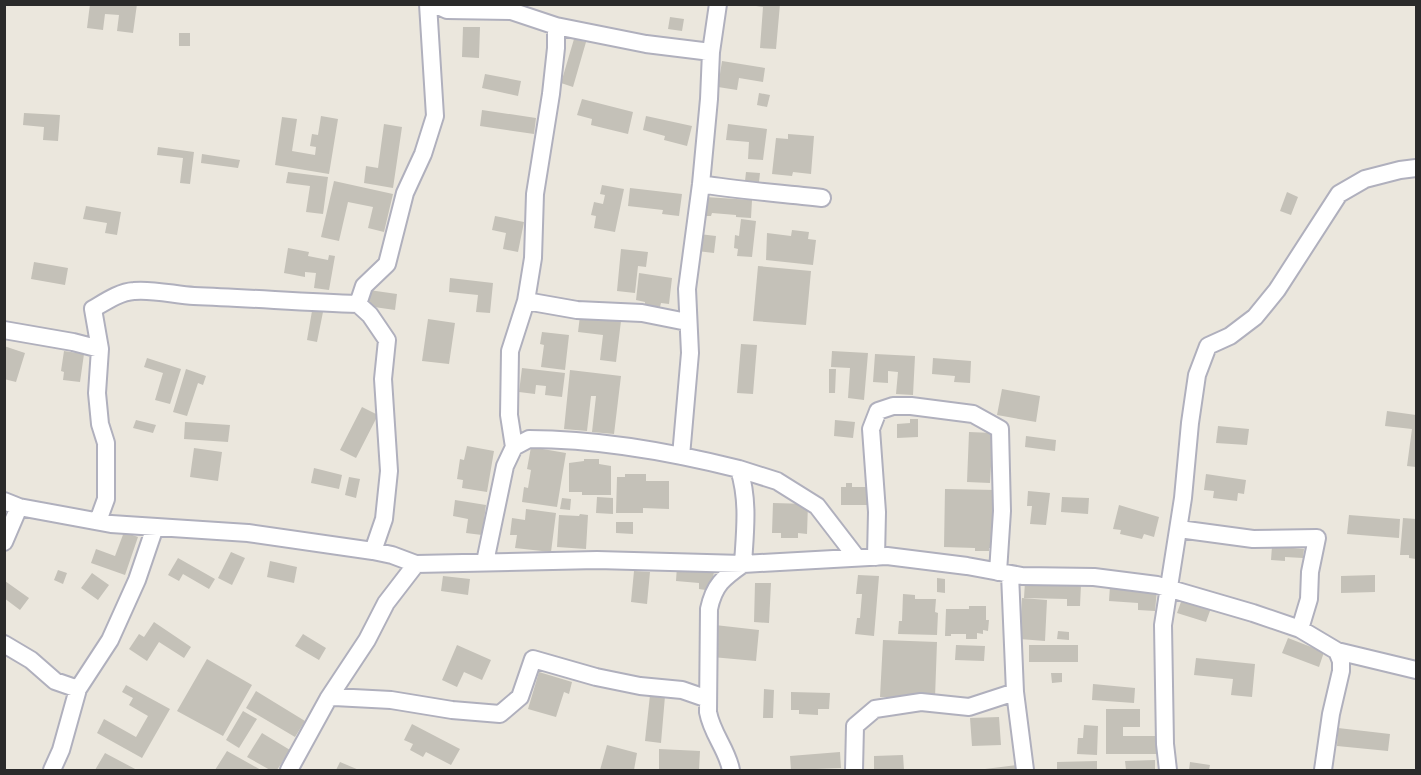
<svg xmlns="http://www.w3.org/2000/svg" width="1421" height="775" font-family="'Sofia Sans Condensed',sans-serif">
<rect width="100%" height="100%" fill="#ebe7dd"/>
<!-- building -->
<path fill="#c4c1b8" d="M90,4H137L133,33L117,31L119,15L105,14L103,30L87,28Z
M756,4H780L776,49L760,48L763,7L756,6Z
M670,17L684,19L682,31L668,29Z
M463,27H480L479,58L462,57Z
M179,33H190V46H179Z
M574,39L586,42L573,87L561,83Z
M722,61L765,68L763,82L739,78L737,90L718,87Z
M485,74L521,81L518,96L482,88Z
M759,93L770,95L767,107L757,105Z
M582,99L633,112L628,134L591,125L592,119L577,115Z
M482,110L536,118L534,134L480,126Z
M24,113L60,115L58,141L43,140L44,127L23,125Z
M321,116L338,119L329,174L275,165L282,117L297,119L292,151L315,155L316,147L310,146L312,134L318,135Z
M646,116L692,126L687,146L664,140L665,136L643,130Z
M384,124L402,127L393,188L364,183L366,166L378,168Z
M728,124L767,129L763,160L748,159L749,142L726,140Z
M788,134L814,136L811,174L793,172L792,176L772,174L776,138L788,139Z
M158,147L194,152L190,184L180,183L183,158L157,155Z
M202,154L240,160L238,168L201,163Z
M288,172L328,177L323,214L306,212L310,186L286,183Z
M746,172L760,173L759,182L745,181Z
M334,181L393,194L384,232L368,228L373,207L348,202L339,241L321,237Z
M602,185L624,189L615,232L594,228L596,216L591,215L594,202L603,204L605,195L600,194Z
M630,188L682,194L679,216L662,214L663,210L628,206Z
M1287,192L1298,197L1291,215L1280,211Z
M705,197L752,200L751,218L736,217V215L712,213L711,216H703Z
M86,206L121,212L117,235L105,233L107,223L83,219Z
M495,216L524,222L518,252L503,249L506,233L492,230Z
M741,219L756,221L752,257L737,256L738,249L734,248L735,235L739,236Z
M792,230L809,232L808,239L816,240L813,265L766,260L767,233L791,236Z
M699,234L716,236L714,253L697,251Z
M288,248L309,252L308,256L328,260L329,255L335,256L329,290L314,288L316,273L305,272V277L284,273Z
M621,249L648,252L646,267L638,266L635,293L617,291Z
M34,262L68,268L65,285L31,279Z
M758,266L811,271L806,325L753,321Z
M639,273L672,278L669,304L661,303L660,307L645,305V302L636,300Z
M450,278L493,283L490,313L476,312L478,295L449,292Z
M369,290L397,294L395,310L367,306Z
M312,311L323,312L317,342L307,340Z
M580,316L621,321L616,362L600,360L603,335L578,332Z
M428,319L455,323L449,364L422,361Z
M542,332L569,335L565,370L541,367L544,345L540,344Z
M741,344L757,345L753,394L737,393Z
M4,346L25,353L16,382L4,379Z
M64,351L84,354L80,382L63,380L64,372L61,371Z
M832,351L868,353L864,400L848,398L850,368L831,367Z
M875,354L915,356L913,395L896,394L898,372L888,371V383L873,382Z
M147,358L181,369L170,404L155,400L163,373L144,367Z
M933,358L971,361L970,383L954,382L955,376L932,374Z
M522,368L565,373L562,397L545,395L546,386L536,385L535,394L519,392Z
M186,369L206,376L203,385L198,383L187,416L173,412Z
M829,369H836L835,393H829Z
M570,370L621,376L614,434L592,432L596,396H591L587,431L564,429Z
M1002,389L1040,396L1036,422L997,415Z
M362,407L378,415L356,458L340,450Z
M1387,411L1416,415V467L1407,466L1412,429L1385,426Z
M910,419H918V437L897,438V424L910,423Z
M136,420L156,425L153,433L133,428Z
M835,420L855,422L853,438L834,436Z
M185,422L230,425L228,442L184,439Z
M1218,426L1249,429L1247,445L1216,443Z
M969,432L993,433L990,483L967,482Z
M1026,436L1056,440L1055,451L1025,447Z
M467,446L494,451L487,492L462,488L463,480L457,479L460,459L464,460Z
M531,447L566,453L557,507L522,502L524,487L528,488L531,470L527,469Z
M194,448L222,452L218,481L190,477Z
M584,459H599V464L611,466V495H582V492H569V463L584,461Z
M314,468L342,475L339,489L311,483Z
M625,474H646V481H669V509L643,508V513H616L617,477H625Z
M1206,474L1246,480L1244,494L1238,493L1237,501L1213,498L1214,491L1204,490Z
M349,477L360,479L356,498L345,495Z
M846,483H852V487H870V505H841V487H846Z
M945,489L997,490L996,548H989V551H975V548L944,547Z
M1028,491L1050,493L1046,525L1030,524L1032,506H1027Z
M597,497L613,498V514L596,513Z
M1062,497L1089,498L1088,514L1061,512Z
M562,498L571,499L570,510L560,509Z
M455,500L486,505L482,535L466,533L468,519L453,516Z
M773,503L808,504L807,534L798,533V538H781V533H772Z
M1119,505L1159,517L1154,537L1144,534L1142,539L1120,534L1121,530L1113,529Z
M526,509L556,513L551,552L515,548L517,535H510L512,518L525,520Z
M580,514L588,515L586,549L557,547L559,515L579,516Z
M1349,515L1400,519L1399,538L1347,534Z
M1403,518L1416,519V559L1409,558V555H1400Z
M616,522H633V534L616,533Z
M124,532L138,537L125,575L91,563L96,549L115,556Z
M1272,546L1304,549L1303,558L1285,557V561L1271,560Z
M231,552L245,558L232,585L218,578Z
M178,558L215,579L209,589L183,574L179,581L168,575Z
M270,561L297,567L294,583L267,577Z
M677,566L714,570L712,591L699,589V583L676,581Z
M58,570L67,573L63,584L54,580Z
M634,571L650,572L647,604L631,602Z
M92,573L109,585L98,600L81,588Z
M858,575L879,576L874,636L855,634L857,618H860L862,594H856Z
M1375,575V592L1341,593V576Z
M443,576L470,579L468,595L441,591Z
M937,578L945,579V593L937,592Z
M5,581L29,598L20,610L4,598Z
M1025,582L1081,584L1080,606H1067V599L1024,598Z
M755,583H771L769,623L754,622Z
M1110,586L1157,589L1155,611L1138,610V603L1109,601Z
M903,594L915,595V599H936L935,612L938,613L937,635L898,634L899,621H902Z
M1022,598L1047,600L1045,641L1020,639Z
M1182,599L1211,608L1206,622L1177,613Z
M969,606H986V620H989L988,631L983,630V634L977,633V639H966V634H951V636H945L946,609H969Z
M154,622L191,647L184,658L159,642L147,661L129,649L139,634L144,637Z
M715,625L759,630L756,661L712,657Z
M1058,631L1069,632V640L1057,639Z
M303,634L326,648L319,660L295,646Z
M1288,638L1324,652L1319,667L1282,653Z
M883,640L937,642L935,698L880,697Z
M457,645L491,660L482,680L464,672L457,687L442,680Z
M956,645L985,646L984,661L955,660Z
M1029,645H1078V662H1029Z
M1196,658L1255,664L1252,697L1231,695L1233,679L1194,675Z
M207,659L252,685L223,736L177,711Z
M539,672L572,682L569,694L564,692L556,717L528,709Z
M1051,673H1062V682L1052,683Z
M1093,684L1135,688L1134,703L1092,700Z
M126,685L170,709L142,758L97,733L104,719L136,737L148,716L129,705L133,698L122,692Z
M764,689L774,690L773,718H763Z
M256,691L305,721L295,737L246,708Z
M791,692L830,693L829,709H818V715L799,714V710H791Z
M650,695L665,696L661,743L645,741Z
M1106,709H1140V727H1123V736H1158V754H1106Z
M243,711L257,719L239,748L226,740Z
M999,717L1001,745L972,746L970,718Z
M412,724L460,749L451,765L426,752L423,757L410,750L413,744L404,740Z
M1084,725L1098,726L1097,755L1077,754L1078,738H1083Z
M1338,728L1390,734L1388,751L1337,746Z
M262,733L290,750L277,770H270L247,757Z
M607,745L637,753L634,770H600Z
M659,749L700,751L699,770H659Z
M227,751L261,770H215Z
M840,752L841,768L791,770L790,756Z
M105,753L137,770H95Z
M903,755L904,770H874V756Z
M1155,760V770H1126L1125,761Z
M1097,761V770H1057V762Z
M340,762L359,770H336Z
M1190,762L1210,765L1209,770H1189Z
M1017,765L1018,770H985V769Z"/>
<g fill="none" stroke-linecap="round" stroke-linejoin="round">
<!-- minor casing -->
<g stroke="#b0b0bd" stroke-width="20">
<path id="minor" d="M434,4L447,10L511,11L556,26L646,44L711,52
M701,184C741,191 782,193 822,198
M526,301L577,310L642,313L687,322
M4,330L73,342L100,349
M514,447L509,415L510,351L526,301L533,258L535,194L551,94L556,48V26
M681,456L690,353L687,289L701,184L709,99L711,52L718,4
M739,469L777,481L817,506L857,558
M4,501L19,507L111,524L248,533L373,551L392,555L416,564L597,560L743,564L887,556L967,566L1022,576L1094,577L1157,585L1253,613L1300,629L1337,651L1341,661V671L1331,714L1323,770
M98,521L106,499V443L100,424L97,393L100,349L93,309C105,302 119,292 134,291C152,289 176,295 194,296C248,298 303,302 358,304
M1179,529L1253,539L1317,538L1310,572L1309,599L1300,629
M4,542L19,507
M373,551L384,519L389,471L383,379L387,340L370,315L358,304L364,286L387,264L405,193L423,154L435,116L428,4
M876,557L877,512L871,429L878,411L893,406H911L973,414L1000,429L1002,511L998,572
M485,562L505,466L514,447L529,439C599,439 671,452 739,469C749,501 745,531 743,564C723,578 714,585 709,609L708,712C712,734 727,749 731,770
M1010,574L1015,692L1025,770
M4,644L31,660L55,681L78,689
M1337,651L1416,670
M328,699L334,697L391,700L452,710L500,714L520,697L533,659L596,677L640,686L682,690L708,699
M52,770L61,750L78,689L110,640L137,580L155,527
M289,770L328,699L367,640L386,603L416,564
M854,770L855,726L875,709L921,702L969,707L1015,692
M1168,770L1165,744L1163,625L1183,498L1190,423L1197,375L1208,346L1230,336L1255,317L1277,290L1339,194L1365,179L1400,170L1416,168"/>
</g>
<!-- minor -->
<use href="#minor" stroke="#fff" stroke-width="16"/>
</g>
<!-- border -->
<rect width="1421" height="775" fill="none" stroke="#2a2a2a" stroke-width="12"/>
</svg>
